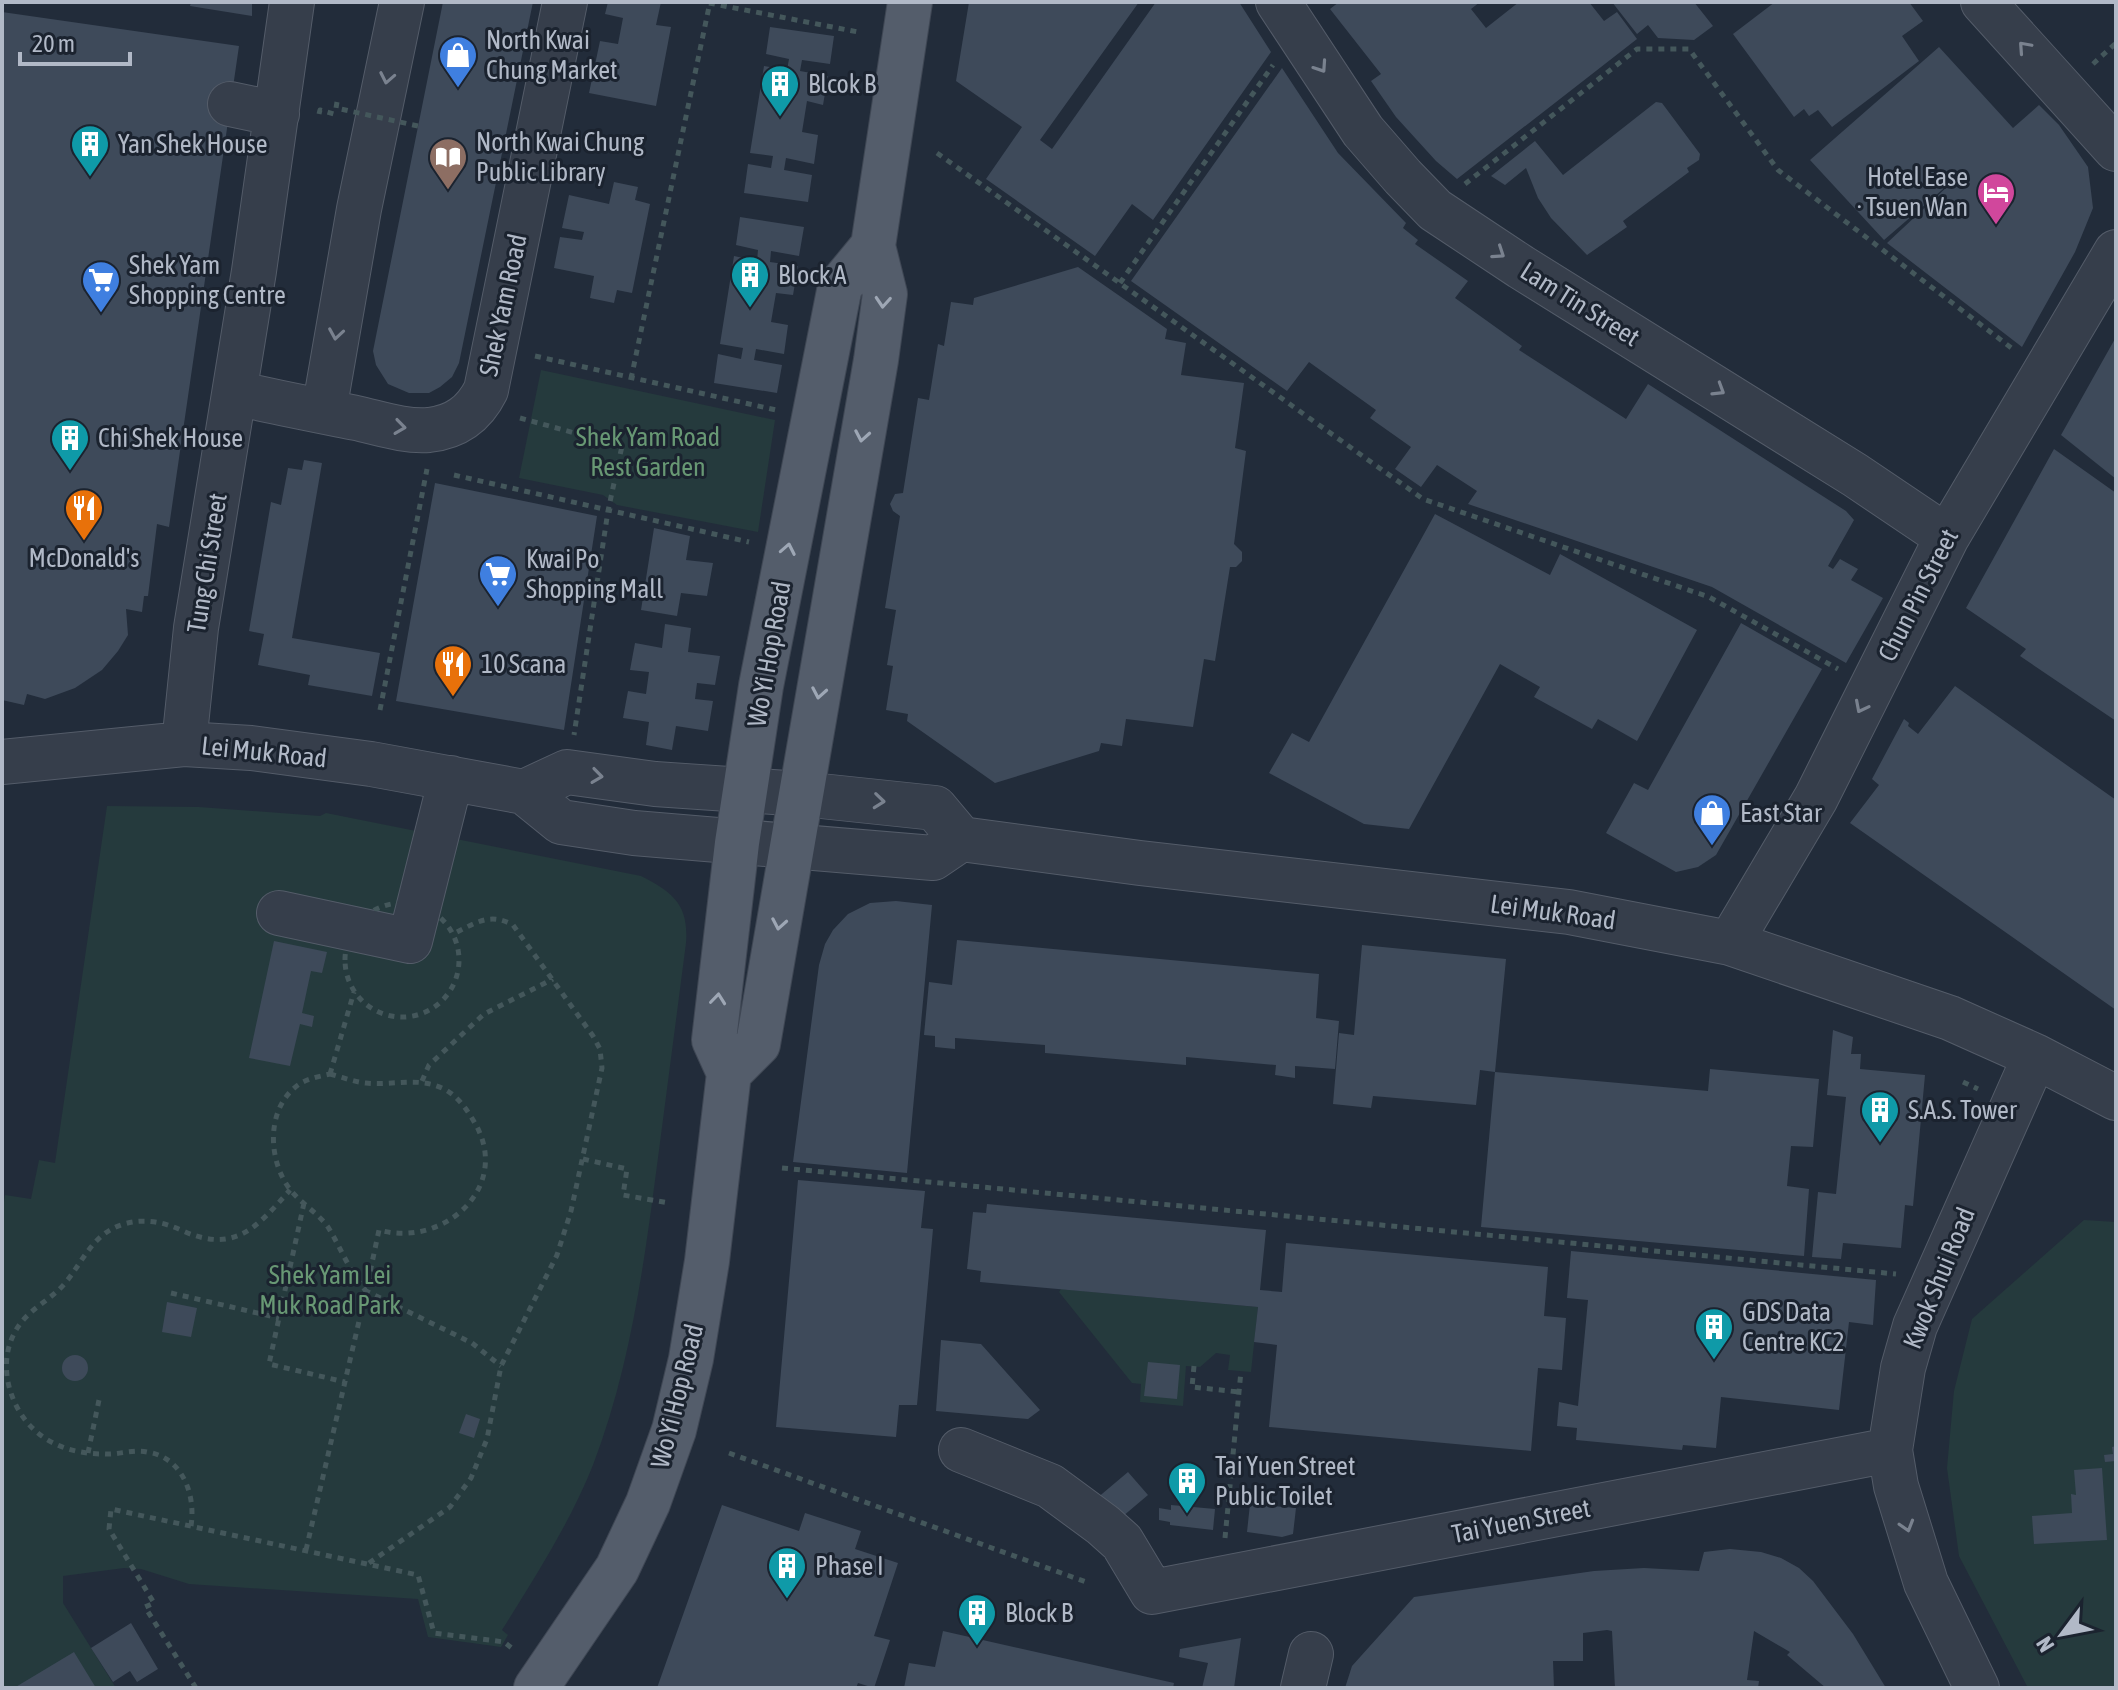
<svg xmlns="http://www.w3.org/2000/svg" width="2118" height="1690" font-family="'Asap Condensed',sans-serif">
<rect width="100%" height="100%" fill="#222c3a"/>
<!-- green -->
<path fill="#253a3d" d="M541,370L775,420L758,532L617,505L603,495L519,478Z
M107,806L199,807L320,816L326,813L641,876C673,892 689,905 686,943C676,1020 666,1097 656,1173C643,1272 629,1371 593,1465C570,1523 535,1577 502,1630L508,1635L501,1647L428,1637L418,1599L189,1584L141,1569L124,1568L63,1576V1603L116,1688H2V1215L5,1195L31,1199L39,1160L55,1163Z
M2084,1220L2116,1222V1688H2028L1959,1556L1947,1468L1954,1391L1972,1319Z
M1061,1289L1258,1307L1251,1372L1228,1370L1230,1355L1216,1353L1200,1367L1186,1366L1183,1406L1140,1402L1141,1384L1132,1383L1059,1292Z"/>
<!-- building -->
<path fill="#3e4a5a" d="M191,2H252V16L190,6Z
M443,2H533L459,363L452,377L440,387L429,393H409L388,384L376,365L373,351Z
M608,2H661L656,25L671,27L656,106L589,93L600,41L618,44L623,18L605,14Z
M969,2H1139L1040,140L1052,149L1156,2H1239L1271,52L1153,220L1132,204L1095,256L986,179L1022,127L956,81Z
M1339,2H1480L1471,9L1486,28L1519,2H1589L1604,21L1617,12L1637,39L1457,179L1436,161L1396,117L1371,81L1381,74L1330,9Z
M1612,2H1694L1713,26L1694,40L1658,38L1648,25L1637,34Z
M1775,2H1909L1923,21L1902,36L1919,61L1832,127L1818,110L1809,116L1804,109L1794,117L1733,34Z
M2,12L239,46L169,527L157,524L148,596H144L142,612L126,609L128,635L118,651L102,670L75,688L45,699L27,694L24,705L2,700Z
M770,27L834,36L830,64L802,60L800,71L828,76L823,105L807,101L802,132L818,135L814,164L786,158L784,170L812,175L808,202L744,193L748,164L771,168L773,156L750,153L764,66L787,70L789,59L766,54Z
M1939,47L2013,128L2039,105L2059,125L2088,167L2093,208L2075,252L2022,347L1887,243L1964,171L1884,240L1810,160Z
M1282,68L1338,153L1406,223L1403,228L1418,240L1415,244L1468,281L1455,298L1522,346L1519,350L1626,419L1648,384L1846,511L1854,520L1828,566L1833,569L1840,559L1858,569L1851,580L1883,598L1846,663L1712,587L1468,504L1477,491L1437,465L1421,487L1395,469L1411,447L1370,418L1376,410L1309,362L1287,391L1131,281Z
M1656,102L1662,103L1700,154L1699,160L1687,168L1689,172L1623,221L1627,227L1587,255L1551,218L1538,198L1526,168L1505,185L1491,176L1535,141L1563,175Z
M614,182L638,187L635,200L650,204L632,293L617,290L614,303L590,298L594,276L554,268L560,237L582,240L584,232L562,228L569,195L609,204Z
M740,217L804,227L799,256L771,251L770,262L798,266L793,295L776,293L771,322L788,325L784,354L756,349L754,360L782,365L777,393L714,383L718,354L741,359L743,348L720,344L734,256L757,261L758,250L736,245Z
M1078,267L1167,329L1165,339L1186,343L1181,375L1244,383L1235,448L1246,451L1234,544L1242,552V561L1236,567H1230L1215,661L1204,659L1193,727L1126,719L1122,746L1101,743L1099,751L995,783L907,721L908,714L886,710L893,666L887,665L896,610L885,608L900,516L893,511L890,504L895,494L903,493L918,398L929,400L938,344L944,346L951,302L973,305L974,298Z
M2116,337V479L2061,435Z
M2054,449L2116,493V721L2020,656L2026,649L1966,608Z
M304,460L322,463L292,638L380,653L372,696L308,685L310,675L258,665L264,634L249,631L271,502L281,505L288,468L302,470Z
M435,483L597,516L564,730L396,701Z
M1435,514L1550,575L1560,554L1697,630L1637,741L1598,719L1592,729L1534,697L1540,687L1500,664L1409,829L1364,824L1269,773L1292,733L1309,742Z
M654,528L690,536L686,560L713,563L707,596L681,593L677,616L641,610Z
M1741,623L1822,669L1716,855L1698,867L1676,872L1606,833L1634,783L1648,790Z
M665,624L691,628L688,652L720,656L715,685L697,683L695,699L713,701L708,731L676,726L672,750L646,745L649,722L623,718L628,691L646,694L649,672L630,670L635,643L662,648Z
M1955,686L2116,800V1010L1850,823L1879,785L1872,779L1904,719L1909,723L1908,726L1918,734Z
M896,901L932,905L907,1173L793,1162L819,965L825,944L833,930L848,914L870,903Z
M957,940L1319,974L1316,1018L1339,1021L1335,1069L1295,1066V1078L1275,1075L1276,1065L1186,1057V1065L1045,1053V1045L955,1038V1049L935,1047V1036L924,1035L929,982L952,985Z
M274,941L327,952L322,973L311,971L302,1013L314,1016L312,1027L300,1024L290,1066L249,1058Z
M1362,945L1506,959L1495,1072L1480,1070L1476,1105L1373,1096L1371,1108L1333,1104L1339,1033L1354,1035Z
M1833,1030L1853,1037L1851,1054H1861L1860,1069L1925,1075L1913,1206L1905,1205L1901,1248L1843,1243L1841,1259L1812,1257L1818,1192L1836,1194L1846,1097L1827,1095Z
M1710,1069L1819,1079L1813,1147L1791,1146L1787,1186L1809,1189L1804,1256L1481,1227L1495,1072L1708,1091Z
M798,1180L925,1191L921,1228L933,1229L917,1405H899L896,1437L776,1427Z
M987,1204L1266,1230L1260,1290L1282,1292L1286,1243L1548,1267L1544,1316L1566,1318L1562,1370L1538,1368L1531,1451L1269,1427L1277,1345L1254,1342L1258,1307L980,1282L981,1271L967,1269L973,1212L986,1213Z
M1571,1251L1876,1280L1873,1325L1849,1322L1839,1410L1721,1397L1716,1448L1683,1445L1682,1450L1576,1440L1577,1428L1557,1426L1559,1402L1578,1406L1588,1300L1567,1298Z
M167,1302L197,1308L191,1337L162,1332Z
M941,1340L981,1344L1040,1410L1028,1419L936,1411Z
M62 1368a13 13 0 1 1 26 0a13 13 0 1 1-26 0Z
M1148,1362L1180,1365L1177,1399L1144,1396Z
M466,1414L480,1419L474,1438L459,1433Z
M2116,1446V1461L2105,1462L2104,1455L2113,1454L2112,1447Z
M2102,1468L2107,1540L2034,1544L2032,1516L2072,1513L2071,1494L2076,1495L2074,1470Z
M1128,1472L1148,1495L1116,1522L1096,1499Z
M1250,1504L1296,1508L1293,1534L1282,1537L1247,1532Z
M722,1505L799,1531L805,1513L861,1531L855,1549L898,1563L874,1636L890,1640L874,1688L858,1683L856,1688H657Z
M1171,1505L1215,1509L1213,1530L1170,1525V1522L1159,1520V1508L1171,1510Z
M1730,1549L1761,1552L1781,1558L1799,1568L1813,1581L1853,1634L1886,1688H1826L1787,1655L1790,1652L1754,1631L1747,1680L1759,1681L1758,1688H1615L1612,1631L1607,1630L1583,1633V1661H1553L1554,1688H1345L1352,1666L1414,1597L1594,1571L1644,1568L1699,1571L1704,1552Z
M131,1623L158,1669L137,1682L130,1671L113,1682L91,1648Z
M943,1631L1174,1683L1173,1688H904L909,1663L935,1667Z
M1241,1638L1234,1688H1202L1208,1663L1179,1657L1180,1649Z
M74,1652L96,1688H14Z"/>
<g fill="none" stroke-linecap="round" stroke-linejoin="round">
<!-- minor casing -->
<g stroke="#545c69" stroke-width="46">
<path id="minor" d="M1278,2L1363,131L1403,177L1435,210L1521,267L1855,475L1947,537
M1983,2L2116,149
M230,104L277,114
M235,393C275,402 316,410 356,418C379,423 405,432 429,430C456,427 474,414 486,390L565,2
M324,411L359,209L402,2
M184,744L196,628L254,271L292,2
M2,762L184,744L251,748L371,764L524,792L561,822L634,833L933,858L961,839L1140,863L1569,912L1730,943L1950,1018L2035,1056L2116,1098
M524,792L567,772L655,784L802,794L935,808L961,839
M279,913L410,941L451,778
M1730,943L1816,798L1947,537L2116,252
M961,1450L1050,1486L1103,1525L1122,1542L1152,1592L1890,1450
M1303,1688L1311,1654
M1977,1688L1926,1583L1896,1486L1890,1450L1903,1368L1915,1326L2035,1056"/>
</g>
<!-- major casing -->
<g stroke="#3f4754" stroke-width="46">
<path id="major" d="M729,1073L758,1044L876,360L885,294L873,246L910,2
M536,1688L617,1569L648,1503L674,1430L691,1359L707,1261L729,1073L714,1040L737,843L761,686L840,286L873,246"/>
</g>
<!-- path -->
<path stroke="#44575b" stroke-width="5" stroke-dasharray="6 6" stroke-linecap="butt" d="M709,3L858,32
M2093,64L2116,43
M319,114L320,110L334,114
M937,153L1423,499L1709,597L1838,669
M1465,184L1637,49H1689L1778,170L2014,350
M1120,283L1273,65
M535,356L776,410
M631,379L710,2
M520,418L622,446L608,511L574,735
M454,475L749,542
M380,710L427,469
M345 960a57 57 0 1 1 114 0a57 57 0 1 1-114 0Z
M330,1074C342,1077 354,1082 366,1083C393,1086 418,1076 444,1089C458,1096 468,1111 476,1125C511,1189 442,1248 379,1230L366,1291C349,1271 341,1248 328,1227C317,1212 300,1203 289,1188C267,1158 266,1105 301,1083C310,1078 321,1076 330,1074Z
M330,1074L354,992
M422,1081L429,1065L484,1014L553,979
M1963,1082L1978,1089
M583,1159L627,1169L623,1195L669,1203
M782,1168L1896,1274
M304,1203L269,1364L345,1382
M171,1293L279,1318
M1194,1366L1192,1387L1239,1392
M88,1453L99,1400
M729,1453L1089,1583
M191,1526C196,1494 182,1457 147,1452C133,1449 118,1455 104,1454C68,1454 36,1441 18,1409C2,1380 1,1344 25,1318C37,1305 54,1297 66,1282C84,1260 93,1233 124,1224C145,1218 164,1222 183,1231C235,1254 257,1227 290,1190
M1225,1538L1241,1371
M306,1550L366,1291L472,1343L501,1366
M369,1563L450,1507L471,1478L487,1439L501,1366L557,1255L571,1211L602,1068L600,1049L593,1036L513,925C489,912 476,923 453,934
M196,1688L145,1607L154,1603L109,1529L111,1509L418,1575L434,1633L504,1642L513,1649"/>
<!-- minor -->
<use href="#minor" stroke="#363e4b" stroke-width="44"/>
<!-- major -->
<use href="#major" stroke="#545d6b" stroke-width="44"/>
<!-- path-bridge -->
<path stroke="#44575b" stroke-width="5" stroke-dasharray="6 6" stroke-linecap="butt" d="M337,102L336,108L418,126"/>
</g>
<!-- one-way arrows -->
<defs><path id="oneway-chevron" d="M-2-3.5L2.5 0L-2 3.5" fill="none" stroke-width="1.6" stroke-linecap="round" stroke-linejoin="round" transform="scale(2)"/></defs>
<g stroke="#7a828f">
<use href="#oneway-chevron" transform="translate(2024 47) rotate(-132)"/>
<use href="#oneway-chevron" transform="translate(1321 67) rotate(56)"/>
<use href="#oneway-chevron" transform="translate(387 78) rotate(101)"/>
<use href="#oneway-chevron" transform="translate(1499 253) rotate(34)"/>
<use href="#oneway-chevron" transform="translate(336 334) rotate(99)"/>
<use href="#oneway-chevron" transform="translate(1719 390) rotate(32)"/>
<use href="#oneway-chevron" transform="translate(400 427) rotate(8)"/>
<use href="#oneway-chevron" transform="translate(1861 707) rotate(117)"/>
<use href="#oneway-chevron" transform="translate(597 776) rotate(8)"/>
<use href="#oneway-chevron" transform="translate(879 801) rotate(6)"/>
<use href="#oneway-chevron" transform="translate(1907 1526) rotate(73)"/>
</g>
<g stroke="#9ea7b5">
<use href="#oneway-chevron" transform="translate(883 302) rotate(94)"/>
<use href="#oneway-chevron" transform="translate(862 436) rotate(100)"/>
<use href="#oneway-chevron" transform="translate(788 549) rotate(-79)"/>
<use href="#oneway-chevron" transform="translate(819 693) rotate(100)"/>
<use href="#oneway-chevron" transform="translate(779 924) rotate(100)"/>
<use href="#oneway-chevron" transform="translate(718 999) rotate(-84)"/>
</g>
<!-- icons -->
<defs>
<g id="shop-pin" transform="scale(2)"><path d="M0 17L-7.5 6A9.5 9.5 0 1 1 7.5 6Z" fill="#3f7fe0" stroke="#1b232f"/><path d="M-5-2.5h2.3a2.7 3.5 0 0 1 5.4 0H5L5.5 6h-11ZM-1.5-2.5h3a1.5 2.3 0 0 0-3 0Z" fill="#fff"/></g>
<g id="building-pin" transform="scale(2)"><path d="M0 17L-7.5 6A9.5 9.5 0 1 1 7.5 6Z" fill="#0f9aa8" stroke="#1b232f"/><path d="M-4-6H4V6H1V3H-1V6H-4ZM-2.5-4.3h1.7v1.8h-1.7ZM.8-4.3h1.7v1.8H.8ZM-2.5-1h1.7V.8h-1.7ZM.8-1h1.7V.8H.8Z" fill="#fff"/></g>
<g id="library-pin" transform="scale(2)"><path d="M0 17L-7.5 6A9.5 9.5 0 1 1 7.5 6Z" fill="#8d6e63" stroke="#1b232f"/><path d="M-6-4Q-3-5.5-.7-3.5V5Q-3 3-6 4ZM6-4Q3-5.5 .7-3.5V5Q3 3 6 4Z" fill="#fff"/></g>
<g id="hotel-pin" transform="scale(2)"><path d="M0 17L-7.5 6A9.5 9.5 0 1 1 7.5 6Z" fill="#d1479c" stroke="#1b232f"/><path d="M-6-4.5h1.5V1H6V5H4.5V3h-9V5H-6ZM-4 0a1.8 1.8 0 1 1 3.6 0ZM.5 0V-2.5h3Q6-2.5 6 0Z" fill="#fff"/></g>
<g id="supermarket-pin" transform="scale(2)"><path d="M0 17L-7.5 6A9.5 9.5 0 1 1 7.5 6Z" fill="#3f7fe0" stroke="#1b232f"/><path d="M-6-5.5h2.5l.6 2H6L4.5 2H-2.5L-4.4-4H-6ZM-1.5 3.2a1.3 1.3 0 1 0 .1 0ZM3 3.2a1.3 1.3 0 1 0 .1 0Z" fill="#fff"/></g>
<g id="restaurant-pin" transform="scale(2)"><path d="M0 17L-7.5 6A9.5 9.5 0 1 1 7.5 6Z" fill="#e8710a" stroke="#1b232f"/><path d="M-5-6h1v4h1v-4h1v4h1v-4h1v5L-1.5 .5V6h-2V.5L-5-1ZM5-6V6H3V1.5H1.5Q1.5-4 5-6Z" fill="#fff"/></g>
</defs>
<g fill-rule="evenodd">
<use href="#shop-pin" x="458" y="55"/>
<use href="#building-pin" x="780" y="84"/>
<use href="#building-pin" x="90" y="144"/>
<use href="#library-pin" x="448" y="157"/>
<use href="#hotel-pin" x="1996" y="192"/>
<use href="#building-pin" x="750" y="275"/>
<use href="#supermarket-pin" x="101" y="280"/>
<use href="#building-pin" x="70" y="438"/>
<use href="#restaurant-pin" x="84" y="508"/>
<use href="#supermarket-pin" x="498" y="574"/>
<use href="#restaurant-pin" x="453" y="664"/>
<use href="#shop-pin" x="1712" y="813"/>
<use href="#building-pin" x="1880" y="1110"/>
<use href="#building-pin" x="1714" y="1327"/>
<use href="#building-pin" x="1187" y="1481"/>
<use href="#building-pin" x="787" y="1566"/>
<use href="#building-pin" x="977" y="1613"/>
</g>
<g text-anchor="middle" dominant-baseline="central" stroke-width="6" stroke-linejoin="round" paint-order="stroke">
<!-- poi labels -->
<g font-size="26" fill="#b1b9c7" stroke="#1b232f" text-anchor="start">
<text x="486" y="40">North Kwai<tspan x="486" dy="30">Chung Market</tspan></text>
<text x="808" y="84">Blcok B</text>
<text x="476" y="142">North Kwai Chung<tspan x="476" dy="30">Public Library</tspan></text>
<text x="118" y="144">Yan Shek House</text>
<text x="1968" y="177" text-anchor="end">Hotel Ease<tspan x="1968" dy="30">· Tsuen Wan</tspan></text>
<text x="129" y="265">Shek Yam<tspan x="129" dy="30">Shopping Centre</tspan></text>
<text x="778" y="275">Block A</text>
<text x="98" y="438">Chi Shek House</text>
<text x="84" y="558" text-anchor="middle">McDonald's</text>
<text x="526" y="559">Kwai Po<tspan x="526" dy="30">Shopping Mall</tspan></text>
<text x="481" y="664">10 Scana</text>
<text x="1740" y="813">East Star</text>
<text x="1908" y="1110">S.A.S. Tower</text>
<text x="1742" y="1312">GDS Data<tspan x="1742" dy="30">Centre KC2</tspan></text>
<text x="1215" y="1466">Tai Yuen Street<tspan x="1215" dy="30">Public Toilet</tspan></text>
<text x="815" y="1566">Phase I</text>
<text x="1005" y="1613">Block B</text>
</g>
<!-- street labels -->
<g font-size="26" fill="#b1b9c7" stroke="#1b232f">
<text transform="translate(1580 304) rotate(32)">Lam Tin Street</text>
<text transform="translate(503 305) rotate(-78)">Shek Yam Road</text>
<text transform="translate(207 563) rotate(-81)">Tung Chi Street</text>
<text transform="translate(1918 595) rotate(-63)">Chun Pin Street</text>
<text transform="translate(769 654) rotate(-80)">Wo Yi Hop Road</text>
<text transform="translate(264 752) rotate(6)">Lei Muk Road</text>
<text transform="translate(1553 912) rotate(8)">Lei Muk Road</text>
<text transform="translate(1939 1278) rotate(-68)">Kwok Shui Road</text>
<text transform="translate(677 1396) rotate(-76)">Wo Yi Hop Road</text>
<text transform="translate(1521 1521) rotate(-11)">Tai Yuen Street</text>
</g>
<!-- park labels -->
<g font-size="26" fill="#689874" stroke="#1b232f">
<text x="648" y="437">Shek Yam Road<tspan x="648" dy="30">Rest Garden</tspan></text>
<text x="330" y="1275">Shek Yam Lei<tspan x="330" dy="30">Muk Road Park</tspan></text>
</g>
</g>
<!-- border -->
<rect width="2118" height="1690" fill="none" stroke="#b1b9c7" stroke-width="8"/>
<!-- north arrow -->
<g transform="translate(2062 1634) rotate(238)" stroke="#1b232f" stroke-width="6" paint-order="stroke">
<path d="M0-6L14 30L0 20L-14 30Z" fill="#b1b9c7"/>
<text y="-12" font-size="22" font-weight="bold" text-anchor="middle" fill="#b1b9c7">N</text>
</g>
<!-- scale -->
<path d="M20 52v12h110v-12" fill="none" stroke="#b1b9c7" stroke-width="4"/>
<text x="32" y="52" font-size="24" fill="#b1b9c7" stroke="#1b232f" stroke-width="6" paint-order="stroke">20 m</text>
</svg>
